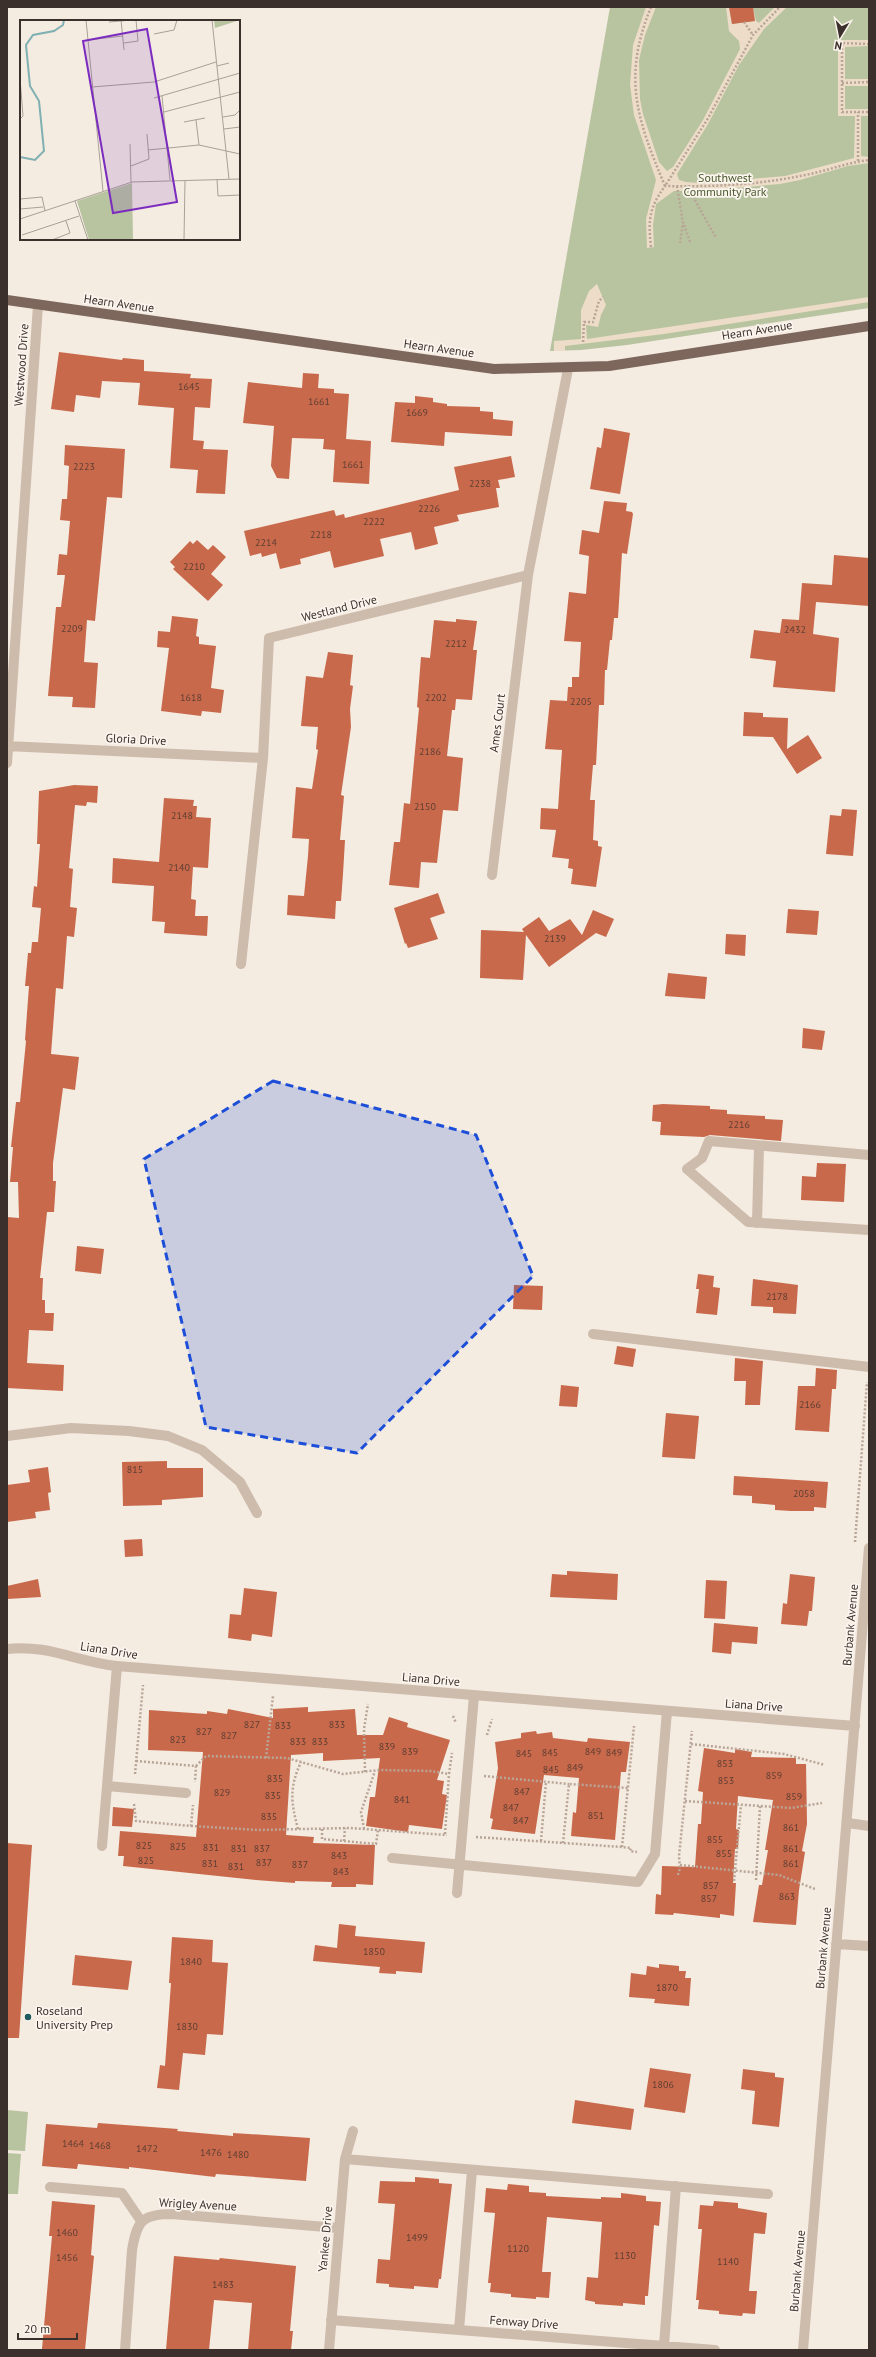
<svg xmlns="http://www.w3.org/2000/svg" width="876" height="2357" font-family="'PT Sans',sans-serif">
<rect width="100%" height="100%" fill="#f4ebe1"/>
<!-- green -->
<path fill="#b8c4a0" d="M610,7H869V308L627,345L581,350L550,351Z
M7,2110L28,2112L25,2151L7,2150Z
M7,2153L21,2154L18,2194H7Z"/>
<!-- plaza -->
<path fill="#ecdcc8" d="M646,7H656L645,35L639,60L640,99L643,114L659,162L667,171L673,167L703,120L740,49L739,41L729,31L726,7H729L732,24L754,21L753,7L756,21L759,23L775,7H787L764,29L739,65L708,124L677,174L679,180L686,182L701,183L785,176L854,158L855,116H838V40H869V46L845,47V79H869V86H845V109H869V116H861V156L869,157V163L848,166L800,180L780,184L713,190L674,191L656,204L653,225L654,247L647,248L646,219L656,180L634,115L630,85L633,45Z
M597,284L606,305L601,315L598,327L586,325L587,339L869,297V302L664,334L565,346V351H554V341L581,339V310L589,291Z"/>
<!-- building -->
<path fill="#c8694b" d="M729,7H753L755,21L732,24Z
M59,352L122,360L123,358L144,360V371L191,374L190,378L212,379L210,408L195,407L193,440L204,441L203,449L228,450L225,494L196,493L198,470L170,468L174,408L138,405L140,383L102,381L100,398L76,395L74,412L51,409Z
M303,373L319,374L318,388L334,389V393L349,394L346,439L371,441L369,484L333,482L335,450L323,449L324,439L292,438L289,479L277,478L271,466L274,426L243,423L248,382L302,388Z
M415,396L433,398V402L447,404V406L480,407V411L493,412V419L513,421L512,436L445,432L444,446L391,442L395,402L415,403Z
M604,428L630,433L620,494L590,489L597,447L601,448Z
M65,445L125,449L122,498L107,497L95,621L87,620L84,662L98,663L95,708L72,707L73,697L48,696L56,607H61L65,575H57L59,554L67,555L70,521L60,520L62,499H67L69,466L64,465Z
M511,456L515,477L498,480L500,488H496L499,507L457,515L459,521L434,527L438,544L415,550L411,532L380,539L384,556L334,568L330,551L300,559L301,564L280,569L276,553L262,557L261,553L250,556L244,531L334,510L336,516L344,514L345,518L459,490L454,467Z
M604,501L627,503L626,511L632,512L633,514L627,554L622,553L618,618H614L612,640H610L607,670H605L604,705H599L596,765H593L590,800H595L593,840L598,841V846L602,847L596,887L571,884L573,869L568,868L569,859L552,857L556,830L540,829L541,808L558,809L562,750L545,749L550,700L567,701L568,687H572V677H579L581,642L564,641L569,592L586,594L589,556L579,554L582,530L599,533Z
M197,540L208,550L213,545L226,557L211,574L223,585L208,601L173,569L175,567L170,562L190,541L193,544Z
M834,555L869,558V606L816,602L813,634L839,638L835,692L773,687L776,661L750,658L754,630L780,633L782,619L799,620L802,583L832,585Z
M172,616L198,619L196,636L199,637V644L216,646L211,688L224,690L221,713L202,711L201,716L161,711L169,648L157,647L158,631L170,632Z
M456,619L477,621L473,650H477L472,700L456,699L455,710H452L447,756L463,758L458,811L443,810L437,863L421,862L419,888L389,885L394,842H400L404,803L410,804L419,708L417,707L421,657L430,658L434,620L456,622Z
M328,652L353,655L350,685L353,686L350,709L351,727L341,795L344,796L340,840H345L343,874L341,901H336L335,919L287,915L288,895L304,896L308,856L309,839L292,838L296,787L312,789L318,750L316,749L318,727L301,726L306,676L323,678Z
M744,712L763,713V717L788,718L787,749L808,735L822,758L797,774L773,737L743,736Z
M74,785L98,786L97,803L87,802L86,806L75,805L69,868L73,869L70,907L77,908L74,937L67,936L63,989L56,988L51,1054L79,1057L75,1090L63,1088L53,1163V1181H56L54,1212H47L40,1278H43L42,1300H45V1313H54L53,1331L29,1330L27,1363L64,1365L63,1391L7,1388V1217L19,1218L18,1182H10L13,1147H11L16,1102H20L26,1041L25,1040L29,986H25L28,953H31L32,942H38L41,908L32,907L34,886L37,887L40,844H37L39,791Z
M164,798L194,800L193,806H197L196,817L211,818L208,868L193,867L191,899L196,900L195,916H208L207,936L164,933L165,922L152,921L154,886L112,883L113,858L159,862Z
M842,809L857,810L853,856L826,854L830,815L841,816Z
M438,893L445,913L430,918L438,939L408,948L406,943L405,944L394,908Z
M788,909L819,911L817,935L786,933Z
M593,910L614,919L606,937L596,933L549,967L526,935L523,980L480,978L481,930L524,932L522,929L539,917L549,931L570,919L582,935Z
M726,934L746,935L745,956L725,954Z
M668,973L707,977L705,999L665,996Z
M803,1028L825,1031L822,1050L802,1048Z
M663,1104L710,1106V1109L727,1110V1114L765,1116V1119L783,1120L781,1141L710,1135L704,1137L660,1135L661,1122L652,1121L653,1105Z
M817,1163L846,1164L844,1202L801,1200L802,1176L816,1177Z
M77,1246L104,1249L101,1274L75,1271Z
M698,1274L714,1276L713,1287L720,1288L717,1315L696,1313L699,1289H696Z
M753,1279L798,1285L796,1314L773,1313V1307L751,1306Z
M514,1285L543,1286L542,1310L513,1309Z
M617,1346L636,1349L633,1367L614,1364Z
M735,1358L763,1361L760,1405H745L746,1381H734Z
M816,1368L837,1370L836,1389H832L829,1432L795,1430L798,1386H815Z
M561,1385L579,1387L577,1407L559,1406Z
M666,1413L699,1416L695,1459L662,1457Z
M167,1461V1468H203V1497L162,1500V1505L123,1506L122,1462Z
M48,1467L51,1492L48,1493L50,1510L35,1512L36,1518L7,1522V1485L30,1482L28,1470Z
M734,1476L828,1482L826,1508L814,1507V1511H791L775,1510V1505L752,1503V1496L733,1495Z
M142,1539L143,1556L125,1557L124,1540Z
M567,1571L618,1574L617,1600L550,1597L552,1574L567,1575Z
M790,1574L815,1577L812,1611H809L807,1626L781,1624L783,1603L787,1604Z
M38,1579L41,1597L7,1599V1586Z
M706,1580L727,1581L725,1619L704,1618Z
M244,1588L277,1592L272,1637L252,1634L251,1641L228,1638L230,1614L241,1615Z
M714,1623L758,1627L757,1644L732,1642L731,1654L712,1652Z
M308,1707V1712L355,1709L357,1735H383L389,1717L408,1723L407,1727L450,1740L437,1780L444,1781L442,1794L447,1795L442,1829L409,1825L408,1832L366,1826L370,1797H375L380,1758L323,1761V1753L291,1755L286,1835L314,1837L313,1843L375,1845L373,1885L356,1884V1887H331L332,1882L295,1881V1883L256,1880L123,1866L124,1856H118L120,1831L196,1837L203,1752L148,1750L149,1710L207,1714V1711L227,1714L228,1709L273,1718V1709Z
M536,1731L537,1734L552,1732L553,1738L587,1742L588,1738L630,1742L626,1772H621L615,1840L571,1836L573,1812L576,1813L579,1778L544,1775L535,1834L491,1829L493,1819L490,1818L498,1768L495,1742L521,1738V1733Z
M704,1748L735,1753V1749L752,1752L751,1757L796,1758V1764H806L807,1824L802,1851L805,1852L799,1890L796,1925L753,1922L759,1885H762L768,1850H765L773,1800L738,1796L736,1829L739,1830L738,1849H735L733,1883H736L734,1916L720,1914V1918L674,1913L673,1915L655,1914L656,1894L661,1895L662,1866L695,1867L698,1824H701L703,1792L698,1791Z
M113,1807L134,1809L132,1827L112,1826Z
M7,1843L32,1845L19,2038H7Z
M339,1924L356,1926L355,1936L425,1942L422,1973L396,1971V1974L379,1973L380,1967L313,1961L315,1945L337,1948Z
M172,1937L213,1940L212,1962L228,1963L223,2035L207,2034L205,2055L183,2053L179,2090L157,2088L160,2065L165,2066L171,1983H169Z
M75,1955L132,1961L128,1990L72,1985Z
M659,1964L679,1966V1971H686L685,1978H691L689,2006L654,2003L655,1999L629,1997L631,1973L646,1975L647,1966L659,1968Z
M650,2068L691,2074L685,2113L644,2107Z
M743,2069L775,2073V2077L784,2078L779,2127L752,2124L755,2091L741,2089Z
M575,2100L634,2109L631,2130L572,2123Z
M98,2123L178,2129L177,2131L233,2136V2133L310,2138L306,2181L216,2174L215,2177L129,2167V2169L78,2164L77,2169L42,2166L46,2124L97,2128Z
M415,2177L439,2179V2183L452,2184L441,2279H439L438,2288L414,2286V2289L389,2287V2284L376,2283L378,2259L390,2260L395,2204L378,2203L380,2181L415,2182Z
M508,2184L529,2186V2192L546,2193V2196L601,2199V2197L621,2198V2193L646,2196V2201L661,2202L659,2226L654,2225L648,2296H645V2305L623,2303V2306L595,2304V2302L585,2300L587,2277L598,2278L602,2222L547,2217L542,2272H551L549,2298L536,2297V2299L511,2297V2294L490,2292L491,2283H488L495,2213L484,2212L486,2188L507,2190Z
M52,2201L95,2205L91,2255L94,2256L85,2350L42,2349L52,2236H49Z
M714,2201L738,2203V2208L767,2213L765,2234L754,2233L749,2291H757L755,2314L743,2313L742,2316L719,2314V2311L698,2309L699,2300H696L702,2229H698L700,2205L713,2206Z
M174,2256L219,2260L220,2258L296,2266L290,2331H293L291,2350H248L252,2303L214,2300L209,2350H166Z"/>
<g fill="none" stroke-linecap="round" stroke-linejoin="round">
<!-- path -->
<path stroke="#b9a596" stroke-width="2.5" stroke-dasharray="2 2" stroke-linecap="butt" d="M651,7C622,78 637,119 665,186L707,120L753,35L780,7
M744,22L753,35
M869,44L842,43V112H869
M842,83L869,82
M858,161V112
M677,186L683,223L680,243
M687,186L716,238
M684,225L690,242
M651,247C648,220 649,208 665,186C710,187 756,185 800,176C824,172 845,163 869,160
M583,342L584,322H593L599,301L603,297
M855,1542L867,1382
M453,1716L456,1723
M487,1735L492,1719
M691,1744L784,1754L825,1765
M266,1758L273,1696
M136,1761L196,1766L195,1782
M196,1766L206,1756L287,1758L343,1774L379,1770L431,1771L449,1774L452,1753
M365,1772L364,1729L368,1704
M135,1774L143,1685
M484,1776L569,1784
M685,1801L791,1808L822,1803
M134,1804L136,1821L191,1826L193,1805
M191,1826L258,1830L350,1828L447,1835
M298,1829C291,1802 289,1788 301,1762
M322,1829V1839L376,1844L378,1830
M364,1829L361,1812L375,1771
M445,1834L449,1774
M476,1837L622,1847L631,1848L630,1851L637,1852
M344,1841L345,1828
M541,1841L546,1782
M563,1843L569,1784L629,1788
M622,1847L634,1726
M680,1865L779,1875L815,1889
M678,1875L680,1868L679,1856L692,1731
M756,1880L760,1806
M734,1881L741,1805"/>
<!-- minor -->
<path stroke="#cdbbac" stroke-width="10" d="M7,746L263,758
M7,763L38,305
M492,875L528,575L568,369
M241,964L263,758L269,638L528,575
M869,1155L709,1141L702,1158L687,1169L748,1222L869,1230
M757,1223L759,1146
M593,1334L869,1367
M7,1436L71,1428L129,1431L168,1436L202,1450L240,1482L257,1513
M7,1649C48,1644 77,1662 117,1666L855,1726
M107,1786L186,1793
M848,1823L869,1826
M102,1846L117,1666
M392,1858L638,1882L655,1854L667,1711
M457,1893L474,1696
M836,1944L869,1946
M345,2159L768,2194
M50,2187L122,2193L141,2221
M331,2320L715,2350
M459,2330L472,2170
M664,2346L676,2186
M125,2350L132,2250C137,2221 142,2214 172,2214L338,2228
M329,2350L345,2159L353,2131
M803,2350L869,1548"/>
<!-- major -->
<path stroke="#7d675c" stroke-width="10" d="M7,300L494,369L609,366L869,326"/>
</g>
<!-- marked area -->
<path fill="#1d4ed8" fill-opacity="0.2" stroke="#1d4ed8" stroke-width="3" stroke-dasharray="8 5" stroke-linejoin="round" d="M273,1081L476,1135L533,1276L357,1453L206,1427L144,1159Z"/>
<!-- markers -->
<circle fill="#1f5a5e" stroke="#fbf5ee" stroke-width="1.5" cx="28" cy="2017" r="4"/>
<g text-anchor="middle" dominant-baseline="central" stroke-width="3.5" stroke-linejoin="round" paint-order="stroke">
<!-- number labels -->
<g font-size="10" fill="#5e3e33">
<text x="189" y="386">1645</text>
<text x="319" y="401">1661</text>
<text x="417" y="412">1669</text>
<text x="353" y="464">1661</text>
<text x="84" y="466">2223</text>
<text x="480" y="483">2238</text>
<text x="429" y="508">2226</text>
<text x="374" y="521">2222</text>
<text x="321" y="534">2218</text>
<text x="266" y="542">2214</text>
<text x="194" y="566">2210</text>
<text x="72" y="628">2209</text>
<text x="795" y="629">2432</text>
<text x="456" y="643">2212</text>
<text x="191" y="697">1618</text>
<text x="436" y="697">2202</text>
<text x="581" y="701">2205</text>
<text x="430" y="751">2186</text>
<text x="425" y="806">2150</text>
<text x="182" y="815">2148</text>
<text x="179" y="867">2140</text>
<text x="555" y="938">2139</text>
<text x="739" y="1124">2216</text>
<text x="777" y="1296">2178</text>
<text x="810" y="1404">2166</text>
<text x="135" y="1469">815</text>
<text x="804" y="1493">2058</text>
<text x="252" y="1724">827</text>
<text x="337" y="1724">833</text>
<text x="283" y="1725">833</text>
<text x="204" y="1731">827</text>
<text x="229" y="1735">827</text>
<text x="178" y="1739">823</text>
<text x="298" y="1741">833</text>
<text x="320" y="1741">833</text>
<text x="387" y="1746">839</text>
<text x="410" y="1751">839</text>
<text x="593" y="1751">849</text>
<text x="550" y="1752">845</text>
<text x="614" y="1752">849</text>
<text x="524" y="1753">845</text>
<text x="725" y="1763">853</text>
<text x="575" y="1767">849</text>
<text x="551" y="1769">845</text>
<text x="774" y="1775">859</text>
<text x="275" y="1778">835</text>
<text x="726" y="1780">853</text>
<text x="522" y="1791">847</text>
<text x="222" y="1792">829</text>
<text x="273" y="1795">835</text>
<text x="794" y="1796">859</text>
<text x="402" y="1799">841</text>
<text x="511" y="1807">847</text>
<text x="596" y="1815">851</text>
<text x="269" y="1816">835</text>
<text x="521" y="1820">847</text>
<text x="791" y="1827">861</text>
<text x="715" y="1839">855</text>
<text x="144" y="1845">825</text>
<text x="178" y="1846">825</text>
<text x="211" y="1847">831</text>
<text x="239" y="1848">831</text>
<text x="262" y="1848">837</text>
<text x="791" y="1848">861</text>
<text x="724" y="1853">855</text>
<text x="339" y="1855">843</text>
<text x="146" y="1860">825</text>
<text x="264" y="1862">837</text>
<text x="210" y="1863">831</text>
<text x="791" y="1863">861</text>
<text x="300" y="1864">837</text>
<text x="236" y="1866">831</text>
<text x="341" y="1871">843</text>
<text x="711" y="1885">857</text>
<text x="787" y="1896">863</text>
<text x="709" y="1898">857</text>
<text x="374" y="1951">1850</text>
<text x="191" y="1961">1840</text>
<text x="667" y="1987">1870</text>
<text x="187" y="2026">1830</text>
<text x="663" y="2084">1806</text>
<text x="73" y="2143">1464</text>
<text x="100" y="2145">1468</text>
<text x="147" y="2148">1472</text>
<text x="211" y="2152">1476</text>
<text x="238" y="2154">1480</text>
<text x="67" y="2232">1460</text>
<text x="417" y="2237">1499</text>
<text x="518" y="2248">1120</text>
<text x="625" y="2255">1130</text>
<text x="67" y="2257">1456</text>
<text x="728" y="2261">1140</text>
<text x="223" y="2284">1483</text>
</g>
<!-- park labels -->
<g font-size="12" fill="#4a5a2e" stroke="#fbf5ee">
<text x="725" y="177">Southwest<tspan x="725" dy="14">Community Park</tspan></text>
</g>
<!-- street labels -->
<g font-size="12" fill="#3b302b" stroke="#fbf5ee">
<text transform="translate(119 303) rotate(8)">Hearn Avenue</text>
<text transform="translate(757 330) rotate(-9)">Hearn Avenue</text>
<text transform="translate(439 348) rotate(8)">Hearn Avenue</text>
<text transform="translate(21 365) rotate(-86)">Westwood Drive</text>
<text transform="translate(339 608) rotate(-14)">Westland Drive</text>
<text transform="translate(497 723) rotate(-83)">Ames Court</text>
<text transform="translate(136 739) rotate(3)">Gloria Drive</text>
<text transform="translate(850 1625) rotate(-85)">Burbank Avenue</text>
<text transform="translate(109 1650) rotate(9)">Liana Drive</text>
<text transform="translate(431 1679) rotate(5)">Liana Drive</text>
<text transform="translate(754 1705) rotate(4)">Liana Drive</text>
<text transform="translate(823 1948) rotate(-85)">Burbank Avenue</text>
<text transform="translate(198 2204) rotate(3)">Wrigley Avenue</text>
<text transform="translate(325 2239) rotate(-85)">Yankee Drive</text>
<text transform="translate(797 2271) rotate(-85)">Burbank Avenue</text>
<text transform="translate(524 2322) rotate(4)">Fenway Drive</text>
</g>
<!-- poi labels -->
<g font-size="12" fill="#3b302b" stroke="#fbf5ee" text-anchor="start">
<text x="36" y="2010">Roseland<tspan x="36" dy="14">University Prep</tspan></text>
</g>
</g>
<!-- overview -->
<g transform="translate(20 20)">
<rect width="220" height="220" fill="#f4ebe1"/>
<path d="M194,0H220L195,8ZM112,163L113,220H69L57,181Z" fill="#b8c4a0"/>
<path fill="none" stroke="#7fb0b2" stroke-width="2" d="M0,137L15,140L24,131L19,81L10,66L6,25L13,15L34,11L43,5L44,0"/>
<path fill="none" stroke="#aaa098" stroke-width="1" d="M66,0L83,171M101,0L104,30M192,0L209,159M89,2L112,0M134,14L154,10L157,0M68,20L103,16M104,23L118,21L116,0M197,46L209,43M0,58L3,96L0,99M72,67L134,62L196,42M142,76L150,160M134,78L220,53M144,92L220,72M203,97L215,95L220,90M176,100L179,125M164,102L185,98M204,109L220,107M110,124L111,162M128,130L179,125L220,134M111,146L129,139L127,114M197,159L198,176L220,175M0,179L22,177L25,191M55,181L68,220M0,189L23,187M0,199L112,162L220,159M2,215L59,196M32,220L50,213L46,201M164,220L165,160"/>
<path fill="#7b2cbf" fill-opacity="0.15" stroke="#7b2cbf" stroke-width="2" d="M127,9L157,182L93,193L63,21Z"/>
<rect width="220" height="220" fill="none" stroke="#3b302b" stroke-width="2"/>
</g>
<!-- border -->
<rect width="876" height="2357" fill="none" stroke="#3b302b" stroke-width="16"/>
<!-- north arrow -->
<g transform="translate(840 36) rotate(190)" stroke="#fbf5ee" stroke-width="3" paint-order="stroke">
<path d="M0-3L7 15L0 10L-7 15Z" fill="#3b302b"/>
<text y="-6" font-size="11" font-weight="bold" text-anchor="middle" fill="#3b302b">N</text>
</g>
<!-- scale -->
<path d="M18 2333v6h59v-6" fill="none" stroke="#3b302b" stroke-width="2"/>
<text x="24" y="2333" font-size="12" fill="#3b302b" stroke="#fbf5ee" stroke-width="3" paint-order="stroke">20 m</text>
</svg>
